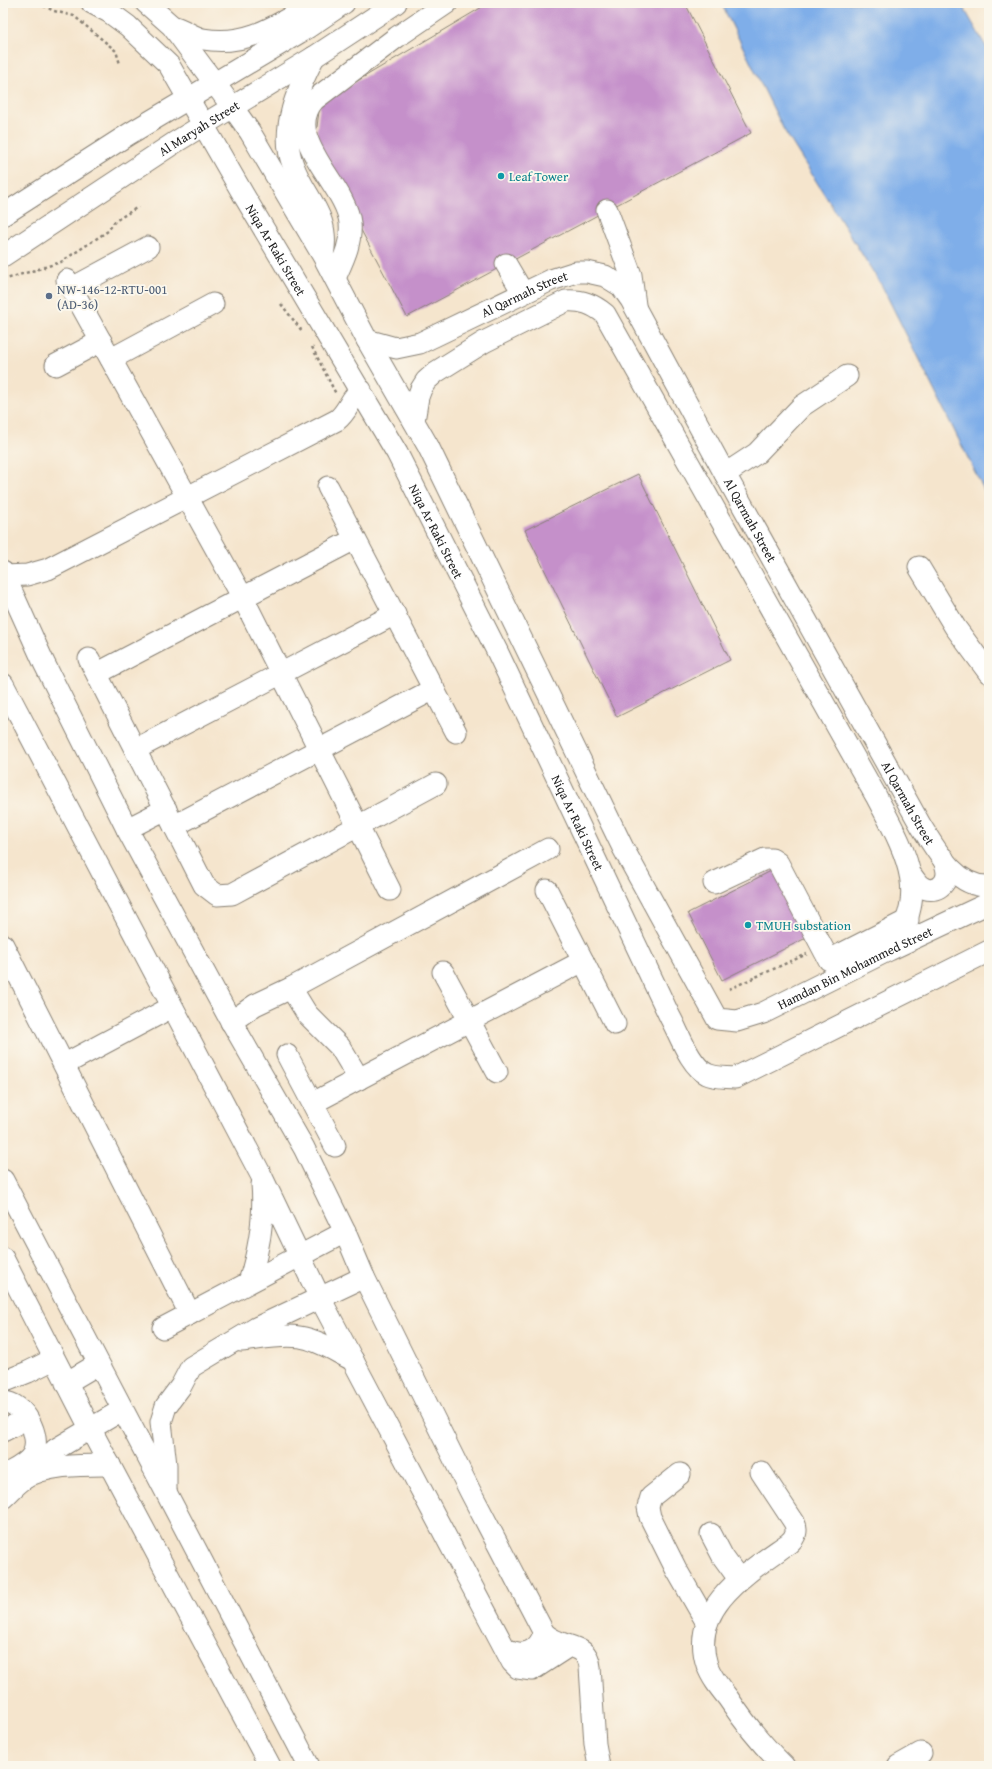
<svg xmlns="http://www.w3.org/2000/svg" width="992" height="1769" font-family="'Gentium Book Plus',serif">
<rect width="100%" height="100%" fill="#fbf7ec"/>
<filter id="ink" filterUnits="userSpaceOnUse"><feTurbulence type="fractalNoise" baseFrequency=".025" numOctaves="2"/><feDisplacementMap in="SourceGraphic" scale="8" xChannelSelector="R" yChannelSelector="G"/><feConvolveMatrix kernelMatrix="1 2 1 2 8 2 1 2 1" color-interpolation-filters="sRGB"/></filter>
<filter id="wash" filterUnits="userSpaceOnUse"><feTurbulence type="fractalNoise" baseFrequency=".012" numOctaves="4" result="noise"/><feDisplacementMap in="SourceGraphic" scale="16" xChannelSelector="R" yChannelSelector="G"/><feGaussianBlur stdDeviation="0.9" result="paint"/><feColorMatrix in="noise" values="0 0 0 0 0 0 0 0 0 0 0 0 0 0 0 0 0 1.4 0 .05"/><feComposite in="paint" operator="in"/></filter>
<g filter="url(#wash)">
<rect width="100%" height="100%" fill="#f5e5cd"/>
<!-- water -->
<path fill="#7faee9" stroke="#4e6582" d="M721,3H961L989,52V500L882,286L784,130Z"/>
<g id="blocks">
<!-- building -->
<path fill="#c590ca" d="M489,3H685L751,133L407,317L315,143L320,103Z
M638,474L730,660L617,717L525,530Z
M775,869L808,937L722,980L688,913Z"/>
</g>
</g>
<g filter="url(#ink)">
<use href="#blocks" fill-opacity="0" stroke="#888074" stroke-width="1"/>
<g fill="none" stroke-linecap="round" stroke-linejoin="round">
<!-- minor casing -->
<g stroke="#888074" stroke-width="23">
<g id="minor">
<path id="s1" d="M92,3L109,12L128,26L169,65L243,194L397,453L497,651L670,1017C679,1033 690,1066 707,1074C715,1078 726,1077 735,1078L989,951"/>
<path id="s2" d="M146,3L172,26L233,108L250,132L323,256L367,340L428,446L623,848L717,1019L737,1021L763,1013L889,950L989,903"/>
<path d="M175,27C185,30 193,37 203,39C248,47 278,24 315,3"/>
<path d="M314,57C298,89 279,129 293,165C305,199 331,215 323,255"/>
<path d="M607,210L631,275L635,305"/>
<path d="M3,215L129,134L307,28L344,3"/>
<path id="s3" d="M3,256L174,143L314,57L396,3"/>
<path d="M506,264L523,293"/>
<path d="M335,278C343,260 352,243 350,223C346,184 281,138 314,100L397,37L447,3"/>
<path d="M67,280L243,598L390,890"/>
<path d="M72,288L148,247"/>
<path id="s4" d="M367,340L396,348L420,343L551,280L576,272H587L605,276L621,286L631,300L725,474L921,826C936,850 956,888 989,886"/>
<path d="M111,359L213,304"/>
<path d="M56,365L101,341"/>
<path d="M414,421L418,397L421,389L426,381L436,372L484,342L566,301C582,300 593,304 605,314L876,796C903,848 934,896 889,949"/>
<path d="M725,474L757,453L802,406L847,376"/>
<path d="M328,487L456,732"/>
<path d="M919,567L955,627L989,673"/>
<path d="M3,572L44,663L127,829L227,1014L304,1148L345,1232L364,1277L470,1491L544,1633C560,1650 588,1641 590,1667L595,1744L599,1766"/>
<path d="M5,576L27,575L48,569L337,420C348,412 350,398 361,390"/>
<path d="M89,659L204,885L217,895L232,894L436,784"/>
<path d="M98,673L355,539"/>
<path d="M3,684L261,1175L320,1298L512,1662L518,1668L532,1670L569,1646"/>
<path d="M136,749L395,614"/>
<path d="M174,826L434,689"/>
<path d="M127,829L166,809"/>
<path d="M912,876C915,880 918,885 922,887C933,894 947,886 947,873C947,868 945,863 943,858"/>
<path d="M714,883L765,859H772L778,863L829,960L908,920"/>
<path d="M547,890L615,1024"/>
<path d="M3,945L190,1314"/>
<path d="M443,972L497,1072"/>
<path d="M291,988L307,1014L340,1047L359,1079"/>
<path d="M231,1022L255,1005L291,988L548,849"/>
<path d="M287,1055L335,1146"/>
<path d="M65,1064L172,1007"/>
<path d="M313,1103L583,961"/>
<path d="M3,1180L309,1766"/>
<path d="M3,1258L90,1428L270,1766"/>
<path d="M249,1282C259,1250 265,1218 262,1184"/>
<path d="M163,1328L345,1232"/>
<path d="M241,1341C260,1339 281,1334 300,1337C319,1340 336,1352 353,1360"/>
<path d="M3,1382L28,1372L54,1359"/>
<path d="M66,1383L98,1364"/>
<path d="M3,1402C24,1402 42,1436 33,1454C27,1465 13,1470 3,1476"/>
<path d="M3,1431L26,1419"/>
<path d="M761,1472L794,1522C798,1530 796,1537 789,1543C750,1571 688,1607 707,1665C711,1677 720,1688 728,1698C746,1725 761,1744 784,1766"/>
<path d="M680,1474L651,1497L648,1507L650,1517L676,1569L707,1623"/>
<path d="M25,1478L56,1449L122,1410"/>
<path d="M166,1490V1465L161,1422L166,1406L181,1386L191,1367L256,1328L364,1277"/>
<path d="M3,1498C10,1492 16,1484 24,1479C45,1464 85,1465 110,1465"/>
<path d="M711,1534L723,1557L739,1579"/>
<path d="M508,1650C525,1658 539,1650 544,1633"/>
<path d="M898,1766L921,1753"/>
</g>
</g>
<!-- path -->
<path stroke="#888074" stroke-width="2.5" stroke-dasharray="3 3" stroke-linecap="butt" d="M38,3L54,11L74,16L116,51L120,64
M3,280L61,262L108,231L115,221L138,207
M281,304L302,331
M312,347L336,394
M729,989L807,954"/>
<!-- minor -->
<use href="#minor" stroke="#fff" stroke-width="21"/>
</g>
</g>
<!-- markers -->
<g fill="#0f9aa8" stroke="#fbf7ec" stroke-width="1.5">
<circle cx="501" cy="176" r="4"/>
<circle cx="748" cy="925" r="4"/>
</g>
<circle fill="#5c6f8a" stroke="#fbf7ec" stroke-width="1.5" cx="49" cy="296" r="4"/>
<g text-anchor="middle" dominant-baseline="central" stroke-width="3.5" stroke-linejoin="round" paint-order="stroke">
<!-- street labels -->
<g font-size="13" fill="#1c1c1c" stroke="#fbf7ec">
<text stroke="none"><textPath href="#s3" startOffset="234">Al Maryah Street</textPath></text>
<text stroke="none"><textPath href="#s1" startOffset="313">Niqa Ar Raki Street</textPath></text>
<text stroke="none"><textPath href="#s4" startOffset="170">Al Qarmah Street</textPath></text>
<text stroke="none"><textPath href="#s4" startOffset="542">Al Qarmah Street</textPath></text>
<text stroke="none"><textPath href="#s1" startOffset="637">Niqa Ar Raki Street</textPath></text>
<text stroke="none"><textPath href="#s4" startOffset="866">Al Qarmah Street</textPath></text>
<text stroke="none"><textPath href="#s1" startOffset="961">Niqa Ar Raki Street</textPath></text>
<text stroke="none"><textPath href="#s2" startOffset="1319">Hamdan Bin Mohammed Street</textPath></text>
</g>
<!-- culture labels -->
<g font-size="13" fill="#0d838f" stroke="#fbf7ec" text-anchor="start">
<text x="509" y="176">Leaf Tower</text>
<text x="756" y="925">TMUH substation</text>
</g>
<!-- service labels -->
<g font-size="13" fill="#4e5e75" stroke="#fbf7ec" text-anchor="start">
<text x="57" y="289">NW-146-12-RTU-001<tspan x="57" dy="15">(AD-36)</tspan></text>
</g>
</g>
<!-- margin -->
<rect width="992" height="1769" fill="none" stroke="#fbf7ec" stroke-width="16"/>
</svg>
